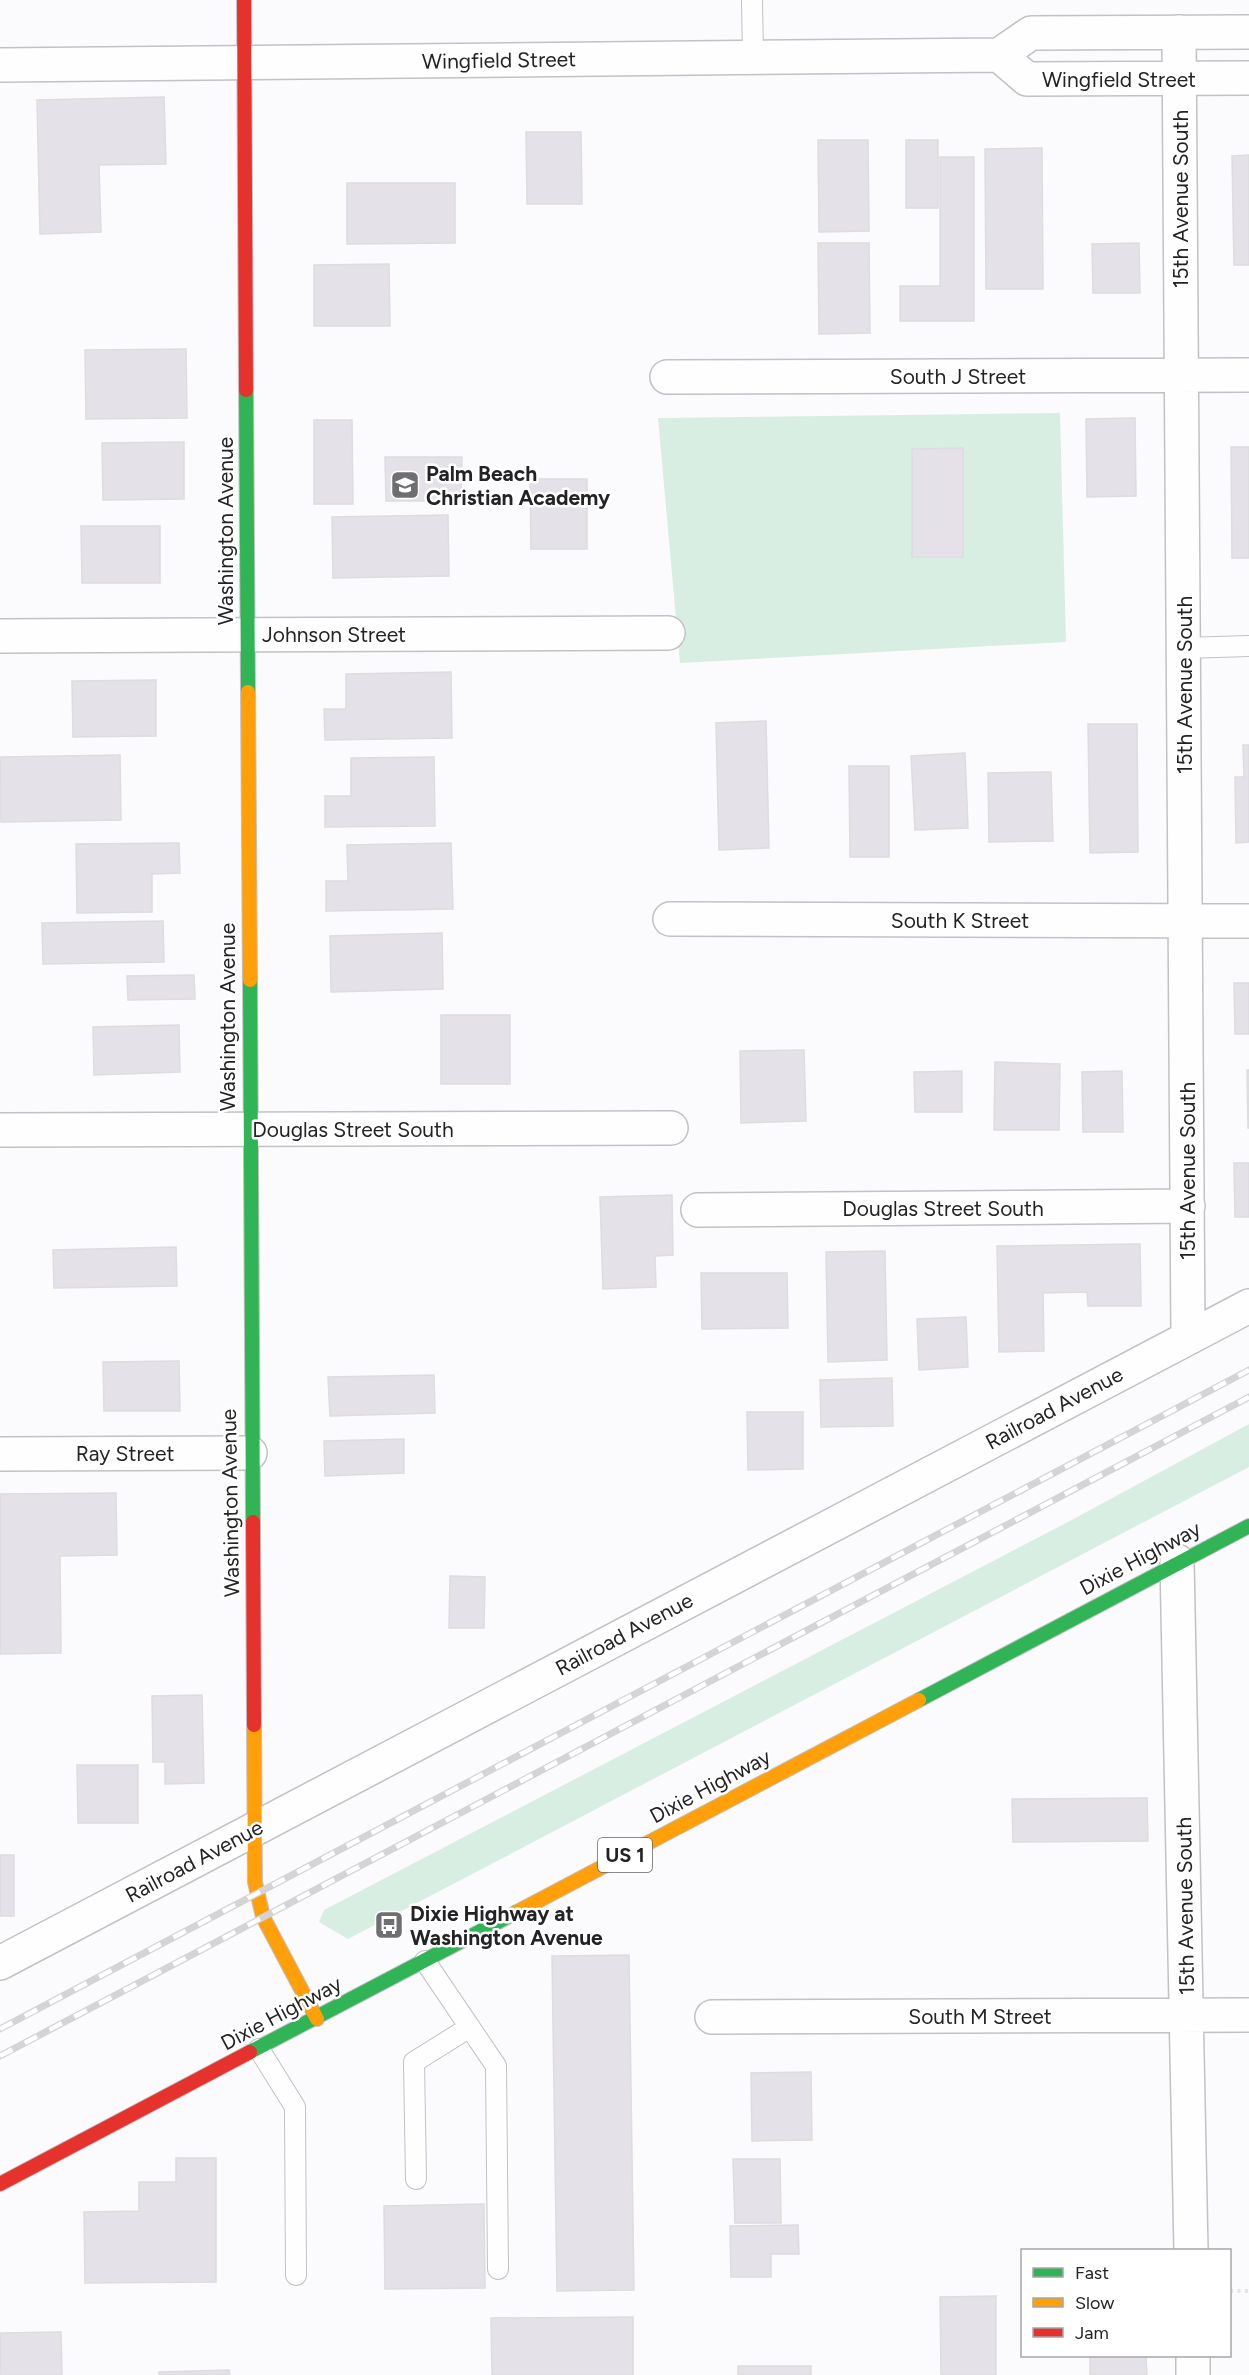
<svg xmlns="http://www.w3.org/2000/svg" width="1249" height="2375" font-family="Figtree,sans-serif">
<rect width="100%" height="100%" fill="#fbfafd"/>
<!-- green -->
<path fill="#d9eee3" d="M1060,413L1066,642L680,663L658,418Z
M1249,1424V1467L348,1939L319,1922L324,1910L1068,1522Z"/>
<!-- building -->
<path fill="#e5e1e9" stroke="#dddcde" stroke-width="1.5" d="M164,97L166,164L99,165L101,232L40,234L37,100Z
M526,132H581L582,204H527Z
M818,140H868L869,231L819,232Z
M906,140H938V208H906Z
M1042,148L1043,289H986L985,149Z
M1249,155V265H1234L1232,156Z
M940,157H974V321H900V286H940Z
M347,183H455V243L347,244Z
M818,243H869L870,333L819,334Z
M1139,243L1140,293H1093L1092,244Z
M389,264L390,326H314V265Z
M186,349L187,418L86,419L85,350Z
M1135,418L1136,496L1087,497L1086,419Z
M314,420H352L353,504H314Z
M184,442V499L103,500L102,443Z
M1231,447H1249V558H1232Z
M963,448V557H912V449Z
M385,457H462L461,501H386Z
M530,479H587V549H531Z
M448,515L449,576L333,578L332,517Z
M81,526H160V583H82Z
M451,672L452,738L325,740L324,709H346V674Z
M156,680V736L73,737L72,681Z
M766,721L769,848L719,850L716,723Z
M1088,724H1137L1138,852L1090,853Z
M1243,745H1249V842L1236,843L1235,777H1244Z
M965,753L968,828L915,830L911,756Z
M120,755L121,820L1,822L0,757Z
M434,757L435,826L325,827V796H351V758Z
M849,766H889V857H850Z
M1051,772L1053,841L989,842L988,773Z
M179,843L180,873L152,874V912L77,913L76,844Z
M451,843L453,909L326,911V881H348L347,845Z
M163,921L164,962L43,964L42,923Z
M442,933L443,989L331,992L330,936Z
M194,975L195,999L128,1000L127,976Z
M1234,983H1249V1034H1235Z
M441,1015H510V1084H441Z
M179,1025L180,1072L94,1075L93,1027Z
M804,1050L806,1121L741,1123L740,1051Z
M995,1062L1060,1064L1059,1130H994Z
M1247,1070H1249V1128H1248Z
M962,1071V1112H915L914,1072Z
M1122,1071L1123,1132H1083L1082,1072Z
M1234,1163H1249V1217H1235Z
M672,1195L673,1255L655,1256L656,1287L603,1289L600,1197Z
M1140,1244L1141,1306H1088L1087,1292L1043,1293L1044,1351L999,1352L997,1246Z
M176,1247L177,1286L54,1288L53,1250Z
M885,1251L887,1360L828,1362L826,1252Z
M701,1273H787L788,1328L702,1329Z
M966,1317L968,1367L919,1370L917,1319Z
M179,1361L180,1411H104L103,1362Z
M434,1375L435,1413L330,1416L328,1377Z
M892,1378L893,1426L821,1427L820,1380Z
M747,1412H803V1469L748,1470Z
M404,1439V1473L325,1476L324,1441Z
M116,1493L117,1555L60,1556L61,1653L0,1654V1494Z
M450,1576L485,1577L484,1628H449Z
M202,1695L204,1783L165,1784V1762H153L152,1696Z
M77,1765H138V1823H78Z
M1147,1798L1148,1841L1013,1842L1012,1799Z
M0,1855H14V1916H0Z
M629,1955L634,2290L557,2291L552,1956Z
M811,2072L812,2140L752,2141L751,2073Z
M176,2158H216V2282L85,2283L84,2212L139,2211V2182H176Z
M733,2159H780L781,2223H735Z
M484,2204L485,2288L385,2289L384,2206Z
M798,2225L799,2254H771V2277H731L730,2226Z
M996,2296V2375H941L940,2297Z
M633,2317V2375H492L491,2318Z
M61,2332L62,2375H0V2333Z
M1090,2356H1146L1147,2375H1090Z
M738,2366H811V2375H738Z
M229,2370L230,2375H159V2372Z"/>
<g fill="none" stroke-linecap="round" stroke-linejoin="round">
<!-- lane casing -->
<g stroke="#c2c1c4" stroke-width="22">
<path id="lane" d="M752,0L753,58
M1184,648L1249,646
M425,1961L496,2066L498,2269
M259,2049L295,2107L296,2275
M416,2179L414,2062L470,2027"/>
</g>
<!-- street casing -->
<g stroke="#c2c1c4" stroke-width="36">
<path id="street" d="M1179,32L1188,1337
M999,55L1027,79L1249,78
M0,65L999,55L1031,33L1249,32
M667,377L1249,375
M0,636L668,633
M670,919L1249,921
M0,1130L671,1128
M698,1210L1188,1206
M0,1454L250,1453
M1177,1561L1191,2250
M0,1963L1249,1306
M712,2017L1249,2015
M1193,2356V2375"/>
</g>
<!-- fast casing -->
<g stroke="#c2c1c4" stroke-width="16">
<path id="fast" d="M246,390L248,692
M250,980L253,1522
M919,1700L1249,1526
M250,2052L517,1912"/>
</g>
<!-- slow casing -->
<g stroke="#c2c1c4" stroke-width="16">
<path id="slow" d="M248,692L250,980
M254,1725L255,1882L263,1917L317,2019
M517,1912L919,1700"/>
</g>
<!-- jam casing -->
<g stroke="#c2c1c4" stroke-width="16">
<path id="jam" d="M244,0L246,390
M253,1522L254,1725
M0,2184L250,2052"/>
</g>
<!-- path -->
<path stroke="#e6e6e6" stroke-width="4" stroke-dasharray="3 4.5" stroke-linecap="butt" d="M1230,2291H1249"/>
<!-- lane -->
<use href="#lane" stroke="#fefeff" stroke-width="20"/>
<!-- street -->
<use href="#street" stroke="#fefeff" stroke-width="33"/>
<!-- fast -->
<use href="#fast" stroke="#30b455" stroke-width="14"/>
<!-- slow -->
<use href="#slow" stroke="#ff9f0a" stroke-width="14"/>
<!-- jam -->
<use href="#jam" stroke="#e5322d" stroke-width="14"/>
<!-- rail casing -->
<g stroke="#d4d4d4" stroke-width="7">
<path id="rail" d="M0,2029L1249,1370
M0,2056L1249,1397"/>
</g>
<!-- rail -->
<use href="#rail" stroke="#fff" stroke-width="4.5" stroke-dasharray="14" stroke-linecap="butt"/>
</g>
<!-- icons -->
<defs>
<g id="school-square" transform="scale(1.5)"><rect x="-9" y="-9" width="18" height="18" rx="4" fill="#6f6e71" stroke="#fff"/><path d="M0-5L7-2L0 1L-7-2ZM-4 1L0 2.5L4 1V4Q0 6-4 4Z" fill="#fff"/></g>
<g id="bus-square" transform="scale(1.5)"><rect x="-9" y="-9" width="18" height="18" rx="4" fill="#6f6e71" stroke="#fff"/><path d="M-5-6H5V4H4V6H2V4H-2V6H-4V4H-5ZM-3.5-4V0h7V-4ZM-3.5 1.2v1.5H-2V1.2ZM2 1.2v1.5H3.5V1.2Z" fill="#fff"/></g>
</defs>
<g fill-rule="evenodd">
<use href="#school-square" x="405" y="485"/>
<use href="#bus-square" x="389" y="1925"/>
</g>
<g text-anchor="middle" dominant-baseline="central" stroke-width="5" stroke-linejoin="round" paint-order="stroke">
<!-- shield labels -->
<rect fill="#fff" stroke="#656466" stroke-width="1.5" x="598" y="1838" width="54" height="34" rx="4.5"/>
<g font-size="20" font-weight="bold" fill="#232225">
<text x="625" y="1855">US 1</text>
</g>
<!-- street labels -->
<g font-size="21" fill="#232225" stroke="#fff">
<text transform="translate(499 60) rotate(-1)">Wingfield Street</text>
<text x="1119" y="79">Wingfield Street</text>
<text transform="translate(1180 199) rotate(-90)">15th Avenue South</text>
<text x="958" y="376">South J Street</text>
<text transform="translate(225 531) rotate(-90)">Washington Avenue</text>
<text x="334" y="634">Johnson Street</text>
<text transform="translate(1184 685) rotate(-90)">15th Avenue South</text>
<text x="960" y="920">South K Street</text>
<text transform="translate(227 1017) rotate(-90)">Washington Avenue</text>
<text x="353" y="1129">Douglas Street South</text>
<text transform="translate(1187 1171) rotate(-90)">15th Avenue South</text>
<text x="943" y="1208">Douglas Street South</text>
<text transform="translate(1054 1408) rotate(-28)">Railroad Avenue</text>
<text x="125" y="1453">Ray Street</text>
<text transform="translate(230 1503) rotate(-91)">Washington Avenue</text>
<text transform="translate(1140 1558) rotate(-28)">Dixie Highway</text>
<text transform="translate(624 1634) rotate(-28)">Railroad Avenue</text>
<text transform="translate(710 1786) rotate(-28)">Dixie Highway</text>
<text transform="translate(194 1861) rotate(-28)">Railroad Avenue</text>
<text transform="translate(1185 1906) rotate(-91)">15th Avenue South</text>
<text transform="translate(281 2013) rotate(-28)">Dixie Highway</text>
<text x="980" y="2016">South M Street</text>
</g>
<!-- poi labels -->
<g font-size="21" font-weight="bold" fill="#232225" stroke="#fff" text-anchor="start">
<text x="426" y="473">Palm Beach<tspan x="426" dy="24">Christian Academy</tspan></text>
<text x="410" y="1913">Dixie Highway at<tspan x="410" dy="24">Washington Avenue</tspan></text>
</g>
</g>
<!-- legend -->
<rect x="1021" y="2249" width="210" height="108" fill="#ffffff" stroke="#a7a7a8" stroke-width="1.5"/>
<rect x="1033" y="2268" width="30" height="9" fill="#30b455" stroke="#a7a7a8" stroke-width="1.5"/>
<text x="1075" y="2279" font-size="18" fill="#232225">Fast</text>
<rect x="1033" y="2298" width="30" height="9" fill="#ff9f0a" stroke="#a7a7a8" stroke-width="1.5"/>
<text x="1075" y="2309" font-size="18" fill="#232225">Slow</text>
<rect x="1033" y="2328" width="30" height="9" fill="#e5322d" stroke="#a7a7a8" stroke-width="1.5"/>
<text x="1075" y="2339" font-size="18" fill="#232225">Jam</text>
</svg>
